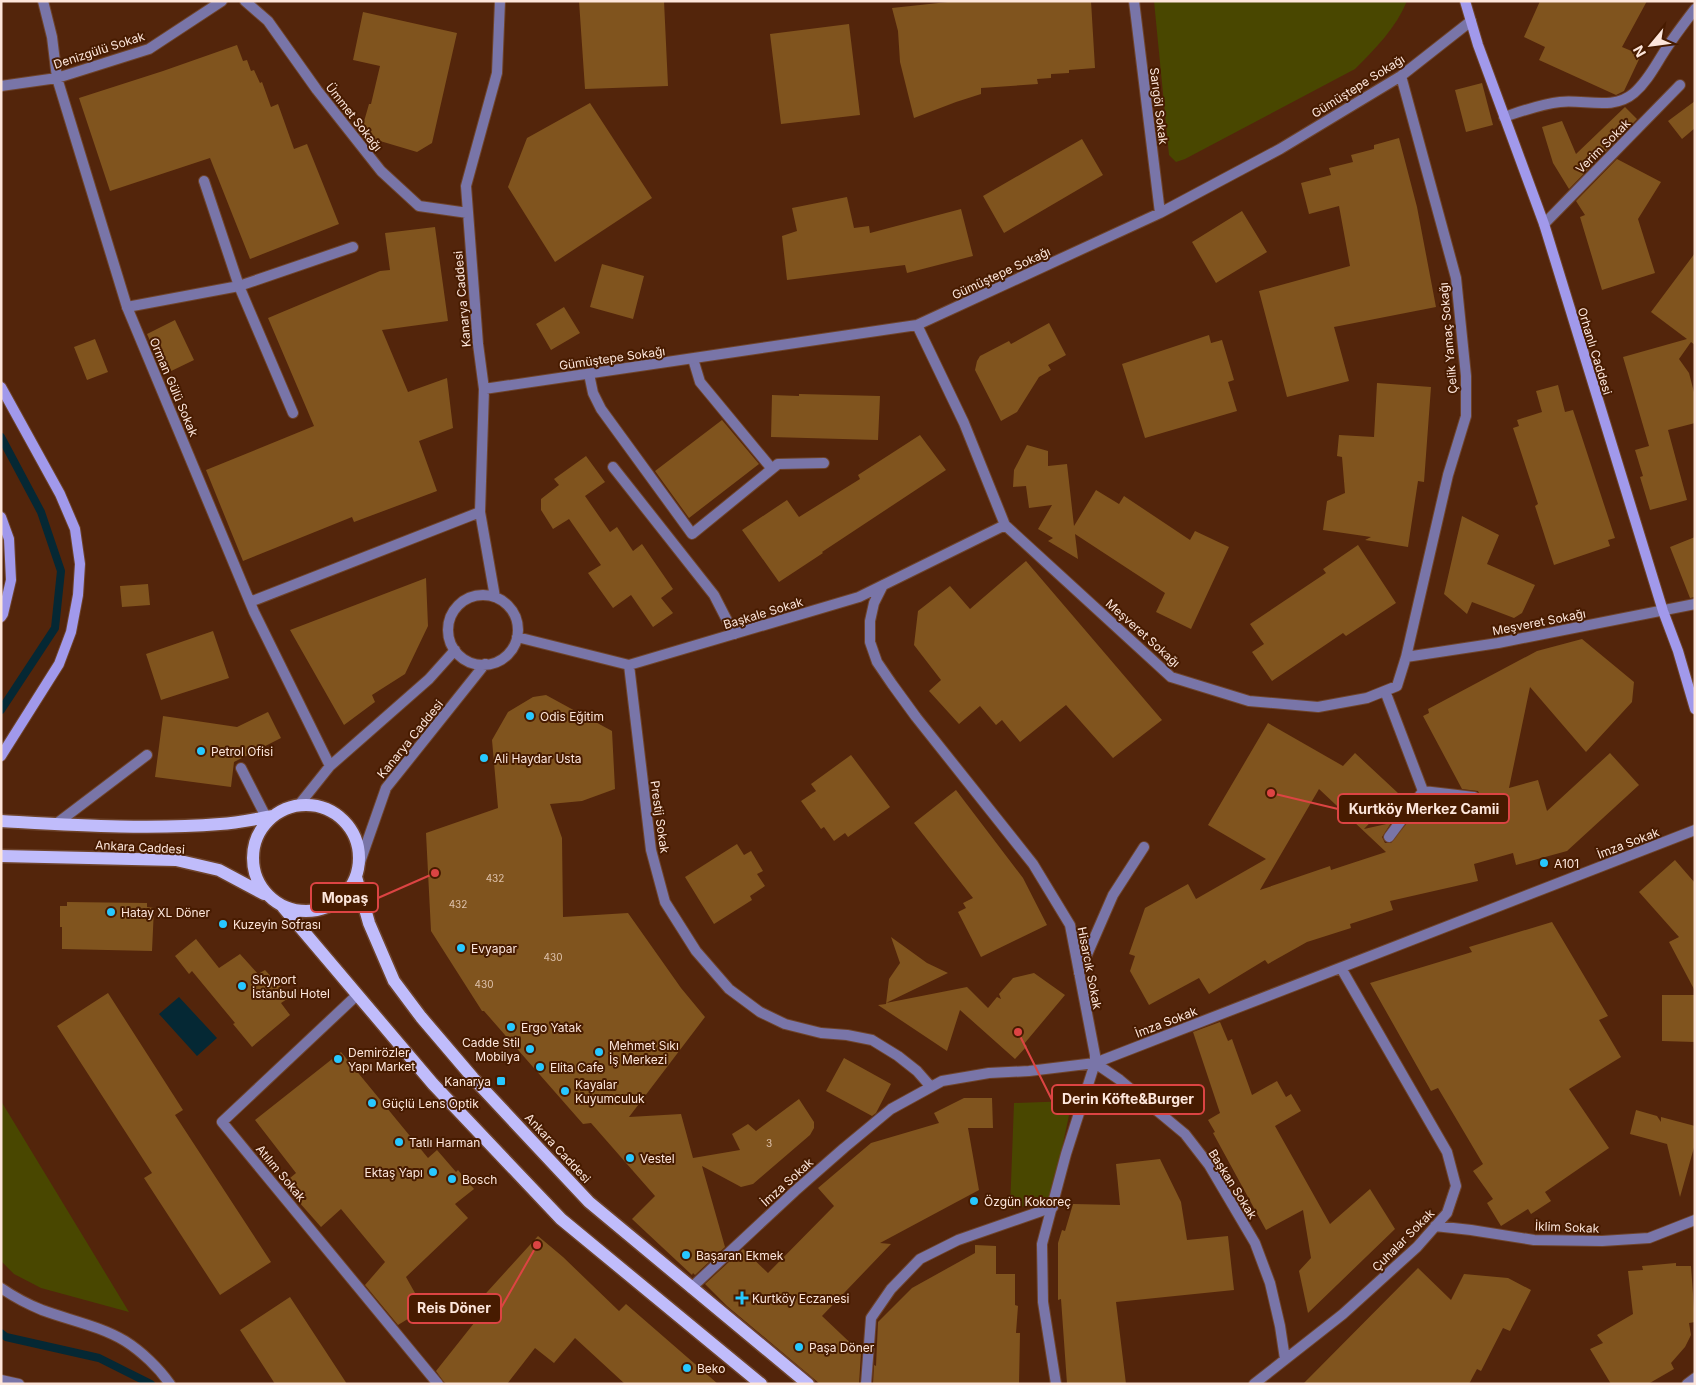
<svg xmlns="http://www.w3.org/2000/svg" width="1696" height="1385" font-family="Inter,sans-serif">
<rect width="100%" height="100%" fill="#53250b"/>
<!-- green -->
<path fill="#494700" d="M1154,1H1407C1396,28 1375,49 1355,69L1185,159L1176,162L1169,155Z
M1,1101L129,1312L41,1288L14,1274L1,1261Z
M1072,1101L1051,1201L1010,1209L1014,1103Z"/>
<!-- water -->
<path fill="#052834" d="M179,997L217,1038L197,1056L159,1014Z"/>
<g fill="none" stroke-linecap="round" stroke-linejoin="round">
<!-- stream -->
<path stroke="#052834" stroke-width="8" d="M1,437L41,512L61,571L55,628L1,710
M1,1333L6,1337L99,1358L151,1384"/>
</g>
<!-- building -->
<path fill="#80541e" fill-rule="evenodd" d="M579,1H664L668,86L585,89Z
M957,1H1091L1095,68L1069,70V73L1051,74V78L1037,79L1038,84L981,88V94L956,102L914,118L900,62L898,31L892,8Z
M1540,1H1647L1622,47L1641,55L1624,91L1616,95L1539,60L1545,47L1524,37Z
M363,12L457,33L432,143L417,152L370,138L363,125L369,104H371L380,66L353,60Z
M849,24L860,115L781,124L770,34Z
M237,45L243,61L247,60L251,71L254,70L260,83L262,82L271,107L278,104L294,149L307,144L339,224L250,259L210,158L110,191L79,98L163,71Z
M1482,83L1493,125L1466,132L1455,90Z
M1695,101V128L1682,139L1668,121Z
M590,103L652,198L555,262L508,187L527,138Z
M1625,107L1637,119L1569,189L1553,163L1542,127L1562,121L1576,154Z
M1399,138L1417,207L1436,307L1334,327L1349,381L1287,397L1259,291L1350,266L1339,206L1309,214L1301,183L1331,175L1329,168L1353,162L1351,155L1374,149V145Z
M1082,139L1103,175L1004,233L983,196Z
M1617,159L1661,182L1638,219L1655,273L1602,290L1580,217L1585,215L1576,201Z
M847,197L854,228L869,226L870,233L961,209L973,256L907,273L905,265L787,280L782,236L797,231L792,208Z
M1242,211L1267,252L1216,283L1192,242Z
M435,227L448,321L382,330L408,392L447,378L453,428L419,441L437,491L354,522L352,517L243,561L206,470L314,426L268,318L380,271L390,270L385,233Z
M1695,253V345L1691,342L1679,359L1689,373L1695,396V423L1668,430L1687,500L1650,510L1640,477L1643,476L1635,450L1649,446L1623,357L1687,339L1651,312Z
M602,264L644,276L633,319L590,307Z
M564,307L580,333L551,350L536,324Z
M175,320L194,360L165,374L147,334Z
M1049,323L1066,355L1048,365L1051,370L1039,377L1017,412L1001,421L975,370L977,361L980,356L1009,341L1011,344Z
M1209,335L1211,343L1222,340L1234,380L1228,382L1237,411L1145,438L1122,364Z
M95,339L108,372L87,380L74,347Z
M1377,383L1431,387L1424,482L1418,481L1408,547L1365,540L1371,537L1323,530L1327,501L1345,493L1342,457L1337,456L1339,435L1374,437Z
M1558,385L1565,412L1573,410L1615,538L1608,540L1610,546L1554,565L1535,506L1538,504L1513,428L1519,426L1517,420L1542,412L1536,391Z
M799,394L880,396L878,440L771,437L772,395L799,396Z
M722,420L759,464L689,518L655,471Z
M920,435L946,470L822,552L823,553L779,582L742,530L787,500L799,517L860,479L858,475Z
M1027,445L1048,451V466L1067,464L1074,526L1096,490L1119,504L1124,496L1190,540L1195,531L1229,547L1191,629L1156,612L1165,593L1075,534L1078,559L1048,541L1053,538L1038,529L1052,505L1029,508L1026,486L1013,487L1014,470Z
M586,456L605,482L585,496L610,532L617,527L633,551L642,544L673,589L661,598L673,613L653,627L631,595L613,608L588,573L601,565L569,519L553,529L541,510V499L559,485L554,479Z
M1462,516L1499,535L1487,564L1535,585L1522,613L1514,618L1472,602L1467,614L1444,594Z
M1695,537V597L1690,598L1670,547Z
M1358,545L1396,603L1346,636L1343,633L1272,681L1252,652L1264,644L1250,624L1326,573L1323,569Z
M1026,561L1162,720L1113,758L1066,705L1020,742L1002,720L996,725L980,706L959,724L929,691L941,680L914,645L918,611L950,586L970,609Z
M426,578L428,626L405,674L372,695L375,702L344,725L290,630Z
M148,584L150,605L122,607L120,586Z
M213,631L229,678L161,700L146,654Z
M1582,639L1634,682L1632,702L1586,752L1530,687L1509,788L1538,780L1547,811L1610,753L1639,785L1567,851L1516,865L1513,853L1474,864L1478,881L1390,901L1393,910L1350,924L1351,928L1307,942L1268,964L1265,960L1209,994L1199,978L1149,1005L1130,971L1135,956L1129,954L1145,908L1188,884L1196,899L1266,859L1208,825L1268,723L1343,766L1355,753L1398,793L1364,829L1391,823L1382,837L1385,843H1391L1411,818L1471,805L1470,803H1476L1481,798L1478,791L1462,789L1423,716L1429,713L1428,709L1537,651ZM1319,789L1386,852L1331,870L1330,866L1260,890Z
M546,695L612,731L615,789L582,801L550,804L562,838L563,917L628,913L681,988L705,1017L629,1117L681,1114L693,1158L740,1150L732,1134L748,1124L756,1131L799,1099L814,1122V1128L810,1135L753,1184L741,1187L702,1166L725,1247L695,1275L693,1273L692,1275L632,1219L655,1196L591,1123L583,1124L484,1011H482L431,931L426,833L498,808L492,740L508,712L533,697Z
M268,712L281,738L234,762L231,787L155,777L163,716L237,727Z
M851,755L890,807L848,837L845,833L834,841L824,827L821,829L801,801L816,791L811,784Z
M956,790L1023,878L1047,925L981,957L958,912L966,908L963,903L973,898L914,823Z
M737,844L744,855L751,851L763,871L757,874L765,886L750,896L752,900L714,924L685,877Z
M1675,860L1695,883V991L1669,942L1679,937L1639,892Z
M67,902L147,903V907L154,908L152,951L62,949V927H60V906H67Z
M1552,922L1608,1016L1599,1020L1621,1057L1569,1089L1609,1148L1545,1192L1551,1201L1531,1214L1528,1209L1501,1226L1487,1203L1493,1199L1473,1171L1483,1164L1438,1088L1431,1091L1370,983L1472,952L1469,947Z
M891,937L927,963L948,973L886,1003L967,987L988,1008L997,997L1001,999L999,994L1013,978L1034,973L1065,995L1024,1044L1027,1046L1015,1059L960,1010L947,1051L878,1005L886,1004L889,979L900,963Z
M196,939L219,968L240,954L258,974L265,970L290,997L281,1003L290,1015L252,1047L233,1024L235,1023L192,971L189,974L175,956Z
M108,993L183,1110L175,1115L271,1262L220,1295L144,1178L152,1173L57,1026Z
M1662,995H1695V1042L1662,1041Z
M1220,1022L1228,1041L1232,1039L1252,1095L1277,1081L1286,1097L1291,1094L1301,1111L1275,1126L1330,1224L1370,1189L1395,1229L1308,1313L1299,1271L1311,1258L1303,1210L1266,1230L1213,1133L1215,1132L1208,1120L1220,1113L1193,1032Z
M341,1052L428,1158L437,1150L456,1172L458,1170L474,1189L455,1204L468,1218L406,1277L424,1309L398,1325L365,1285L385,1262L341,1209L321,1227L283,1184L296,1173L255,1120Z
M844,1058L891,1084L876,1113L872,1116L826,1091Z
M964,1098H992L993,1128H968L979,1190L880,1243L891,1244L822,1316L861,1353L859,1384H820L727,1306L705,1284L743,1249L768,1273L834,1206L818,1188L871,1143L939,1123L934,1113Z
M1636,1110L1657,1116L1661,1122V1117L1695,1126V1144L1680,1197L1667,1144L1630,1134Z
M1160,1159L1181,1202L1187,1240L1228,1236L1234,1290L1116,1302L1126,1384H1067L1061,1299L1058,1300V1243L1062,1230L1065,1231L1073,1204L1120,1205L1116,1164Z
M538,1236L563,1257L619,1311L626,1304L718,1384H625L575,1338L554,1363L535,1348L507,1384H447L444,1382L436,1371L486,1308L478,1302Z
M975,1245L996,1246V1274H1015V1305L1018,1306L1016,1333H1020L1019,1384H873L874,1365L876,1366L878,1322L912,1288L975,1253Z
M1676,1263V1266H1691L1695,1322L1689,1323L1691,1335L1685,1347L1671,1363L1674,1369L1648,1384H1611L1590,1349L1603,1343L1597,1335L1633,1314L1628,1271L1643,1270L1642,1266Z
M1418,1268L1451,1300L1464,1274L1508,1278L1531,1290L1510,1331L1503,1328L1481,1371L1477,1369L1469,1384H1303Z
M290,1297L347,1384H275L240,1330Z"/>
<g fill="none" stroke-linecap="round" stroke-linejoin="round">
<!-- lane casing -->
<g stroke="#6e442c" stroke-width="12">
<path id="lane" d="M1504,117C1522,111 1541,104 1560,102C1584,99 1613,111 1634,93C1648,81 1656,64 1666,49C1675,35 1685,22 1695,9
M204,181L239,286L293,413
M127,307L239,286L353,247
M693,359L700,382L772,469
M589,374L593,393L601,409L692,534L778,464L824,463
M613,467L714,595L734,634
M241,768L266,817
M56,824L147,755
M866,1384L871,1318L891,1289L920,1259L958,1240L1053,1207"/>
</g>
<!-- street casing -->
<g stroke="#6e442c" stroke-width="12">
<path id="street" d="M43,1L52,37L57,78L127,307L254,612L330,766
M245,1L268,21L317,90L381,171L419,206L468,213
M1134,1L1160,213
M1401,76L1456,278L1466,376V416L1448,475L1406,657
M1,86L57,78L149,49L222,1
M1544,224L1680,85
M917,325L964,423L1005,525L1171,677L1249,701L1318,707L1367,698L1397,686L1406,657L1498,643L1695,604
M484,389L917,325L1160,213L1280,149L1401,76L1471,21
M883,585L874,603L870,621V642L877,662L892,684L916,717L1033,864L1070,925L1095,1055V1063L1066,1154L1042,1244L1043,1302L1056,1384
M448 630a35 35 0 1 1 70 0a35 35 0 1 1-70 0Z
M495,597L480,512L484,389L478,344L466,186L497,73L500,1
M250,602L480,512
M517,637L629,665L859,597L1005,525
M629,665L651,850L665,902L696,951L729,989L760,1012L785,1024L821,1033L847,1035L872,1040L898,1056L917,1071L931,1087
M1385,691L1423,791L1474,797
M298,806L330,766L429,679L455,650
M1389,837L1423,791
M359,865L386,788L485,664
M1079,973L1113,895L1144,847
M357,995L222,1122L438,1384
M1095,1063L1120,1080L1185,1134L1209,1165L1255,1243L1270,1283L1280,1326L1285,1359
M1435,1226L1471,1230L1534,1240L1602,1241L1649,1238L1695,1220
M1,1288C14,1297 27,1304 42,1310C69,1320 100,1326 125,1341C141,1351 159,1368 170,1384
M691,1288L795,1191L844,1148L891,1109L942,1081L989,1073L1029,1071L1095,1063L1695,830
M1,1380L19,1384
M1254,1384L1343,1314L1417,1247L1447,1213L1456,1186L1447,1152L1341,968
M1687,1384L1695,1378"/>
</g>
<!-- secondary casing -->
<g stroke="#6e442c" stroke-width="12">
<path id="secondary" d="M1465,1L1478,45L1544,224L1663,611L1678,651L1695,709
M1,387L60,494L75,529L80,564L78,595L71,632L59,664L1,756
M1,517L9,539L11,580L3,614L1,617"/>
</g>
<!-- primary casing -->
<g stroke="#6e442c" stroke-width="15">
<path id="primary" d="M253 858a53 53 0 1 1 106 0a53 53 0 1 1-106 0Z
M1,821C74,825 148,830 220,824C238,823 255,819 273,816
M1,856L176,860L219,870L264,894
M356,877L369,923L394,981L421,1017L473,1078L589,1202L808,1384
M283,907L433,1084L561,1219L761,1384"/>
</g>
<!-- lane -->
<use href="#lane" stroke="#7975a8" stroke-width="10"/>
<!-- street -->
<use href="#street" stroke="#7975a8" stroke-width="10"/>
<!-- secondary -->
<use href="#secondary" stroke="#a199eb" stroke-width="10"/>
<!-- primary -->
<use href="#primary" stroke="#c0bcfb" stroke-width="12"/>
</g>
<!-- markers -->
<g fill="#27c8ff" stroke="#471b00" stroke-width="2">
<circle cx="530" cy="716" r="5"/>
<circle cx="201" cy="751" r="5"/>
<circle cx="484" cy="758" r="5"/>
<circle cx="1544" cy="863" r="5"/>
<circle cx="111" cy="912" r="5"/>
<circle cx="223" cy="924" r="5"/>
<circle cx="461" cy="948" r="5"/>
<circle cx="242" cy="986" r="5"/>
<circle cx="511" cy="1027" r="5"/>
<circle cx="530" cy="1049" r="5"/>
<circle cx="599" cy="1052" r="5"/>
<circle cx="338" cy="1059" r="5"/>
<circle cx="540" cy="1067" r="5"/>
<rect x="496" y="1076" width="10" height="10" rx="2.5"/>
<circle cx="565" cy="1091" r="5"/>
<circle cx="372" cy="1103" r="5"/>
<circle cx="399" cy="1142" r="5"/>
<circle cx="630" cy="1158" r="5"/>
<circle cx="433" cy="1172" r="5"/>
<circle cx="452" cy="1179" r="5"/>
<circle cx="974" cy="1201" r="5"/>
<circle cx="686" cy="1255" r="5"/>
<path d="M739.5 1290.5h5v5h5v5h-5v5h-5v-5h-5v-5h5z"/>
<circle cx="799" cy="1347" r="5"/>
<circle cx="687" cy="1368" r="5"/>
</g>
<g text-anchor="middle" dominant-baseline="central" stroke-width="4" stroke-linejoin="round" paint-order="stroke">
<!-- number labels -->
<g font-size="10" fill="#dec2ac">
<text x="495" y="878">432</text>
<text x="458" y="904">432</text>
<text x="553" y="957">430</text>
<text x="484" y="984">430</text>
<text x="769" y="1143">3</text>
</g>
<!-- street labels -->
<g font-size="12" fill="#fde6db" stroke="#471b00">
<text transform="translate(99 50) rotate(-18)">Denizgülü Sokak</text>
<text transform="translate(1358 86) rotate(-32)">Gümüştepe Sokağı</text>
<text transform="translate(1159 106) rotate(83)">Sarıgöl Sokak</text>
<text transform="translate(354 117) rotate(52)">Ümmet Sokağı</text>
<text transform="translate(1603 146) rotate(-45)">Verim Sokak</text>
<text transform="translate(1001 273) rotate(-25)">Gümüştepe Sokağı</text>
<text transform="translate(462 299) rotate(-95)">Kanarya Caddesi</text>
<text transform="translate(1448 338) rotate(-95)">Çelik Yamaç Sokağı</text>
<text transform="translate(1595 351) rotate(73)">Orhanlı Caddesi</text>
<text transform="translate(612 358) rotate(-8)">Gümüştepe Sokağı</text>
<text transform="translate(174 387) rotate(67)">Orman Gülü Sokak</text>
<text transform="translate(763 613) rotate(-17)">Başkale Sokak</text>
<text transform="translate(1539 622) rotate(-11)">Meşveret Sokağı</text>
<text transform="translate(1143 633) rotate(42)">Meşveret Sokağı</text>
<text transform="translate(410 739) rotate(-51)">Kanarya Caddesi</text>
<text transform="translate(660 817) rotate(82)">Prestij Sokak</text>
<text transform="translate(1628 843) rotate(-21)">İmza Sokak</text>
<text transform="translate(140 847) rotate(3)">Ankara Caddesi</text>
<text transform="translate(1090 968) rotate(79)">Hisarcık Sokak</text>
<text transform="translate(1166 1022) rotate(-21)">İmza Sokak</text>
<text transform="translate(558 1148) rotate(47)">Ankara Caddesi</text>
<text transform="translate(281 1173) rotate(50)">Atılım Sokak</text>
<text transform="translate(787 1182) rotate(-42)">İmza Sokak</text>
<text transform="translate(1233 1184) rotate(58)">Başkan Sokak</text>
<text transform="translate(1567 1227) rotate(2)">İklim Sokak</text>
<text transform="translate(1403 1240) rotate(-45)">Çuhalar Sokak</text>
</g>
<!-- poi labels -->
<g font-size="12" fill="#fde6db" stroke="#471b00" text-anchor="start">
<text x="540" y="716">Odis Eğitim</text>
<text x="211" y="751">Petrol Ofisi</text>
<text x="494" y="758">Ali Haydar Usta</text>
<text x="1554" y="863">A101</text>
<text x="121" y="912">Hatay XL Döner</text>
<text x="233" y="924">Kuzeyin Sofrası</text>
<text x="471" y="948">Evyapar</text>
<text x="252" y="979">Skyport<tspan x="252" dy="14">İstanbul Hotel</tspan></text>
<text x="521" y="1027">Ergo Yatak</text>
<text x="520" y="1042" text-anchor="end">Cadde Stil<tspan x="520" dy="14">Mobilya</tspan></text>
<text x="609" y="1045">Mehmet Sıkı<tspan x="609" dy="14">İş Merkezi</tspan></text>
<text x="348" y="1052">Demirözler<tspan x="348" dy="14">Yapı Market</tspan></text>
<text x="550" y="1067">Elita Cafe</text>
<text x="491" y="1081" text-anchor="end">Kanarya</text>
<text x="575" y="1084">Kayalar<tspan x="575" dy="14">Kuyumculuk</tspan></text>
<text x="382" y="1103">Güçlü Lens Optik</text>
<text x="409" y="1142">Tatlı Harman</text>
<text x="640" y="1158">Vestel</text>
<text x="423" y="1172" text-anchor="end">Ektaş Yapı</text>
<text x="462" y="1179">Bosch</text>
<text x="984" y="1201">Özgün Kokoreç</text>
<text x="696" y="1255">Başaran Ekmek</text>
<text x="752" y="1298">Kurtköy Eczanesi</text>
<text x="809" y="1347">Paşa Döner</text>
<text x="697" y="1368">Beko</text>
</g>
</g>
<!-- callouts -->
<path fill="none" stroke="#dc4443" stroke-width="2" d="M1271 793L1338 809M435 873L378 898M1018 1032L1052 1100M537 1245L501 1308"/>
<g fill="#dc4443" stroke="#471b00" stroke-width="2">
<circle cx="1271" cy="793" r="5"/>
<circle cx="435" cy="873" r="5"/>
<circle cx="1018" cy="1032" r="5"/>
<circle cx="537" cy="1245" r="5"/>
</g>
<g fill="#471b00" stroke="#dc4443" stroke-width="2">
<rect x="1338" y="794" width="171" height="29" rx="5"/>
<rect x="311" y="883" width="67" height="29" rx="5"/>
<rect x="1052" y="1085" width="152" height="29" rx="5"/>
<rect x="408" y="1294" width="93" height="29" rx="5"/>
</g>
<g font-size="14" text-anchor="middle" font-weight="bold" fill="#fde6db">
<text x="1424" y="814">Kurtköy Merkez Camii</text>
<text x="345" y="903">Mopaş</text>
<text x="1128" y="1104">Derin Köfte&amp;Burger</text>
<text x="454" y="1313">Reis Döner</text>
</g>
<!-- border -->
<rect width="1696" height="1385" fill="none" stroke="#fde6db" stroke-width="5"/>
<!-- north arrow -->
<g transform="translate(1651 45) rotate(241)" stroke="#471b00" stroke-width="4" paint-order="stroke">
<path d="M0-4L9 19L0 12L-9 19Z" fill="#fde6db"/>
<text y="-8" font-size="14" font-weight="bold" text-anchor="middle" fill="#fde6db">N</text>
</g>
</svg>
